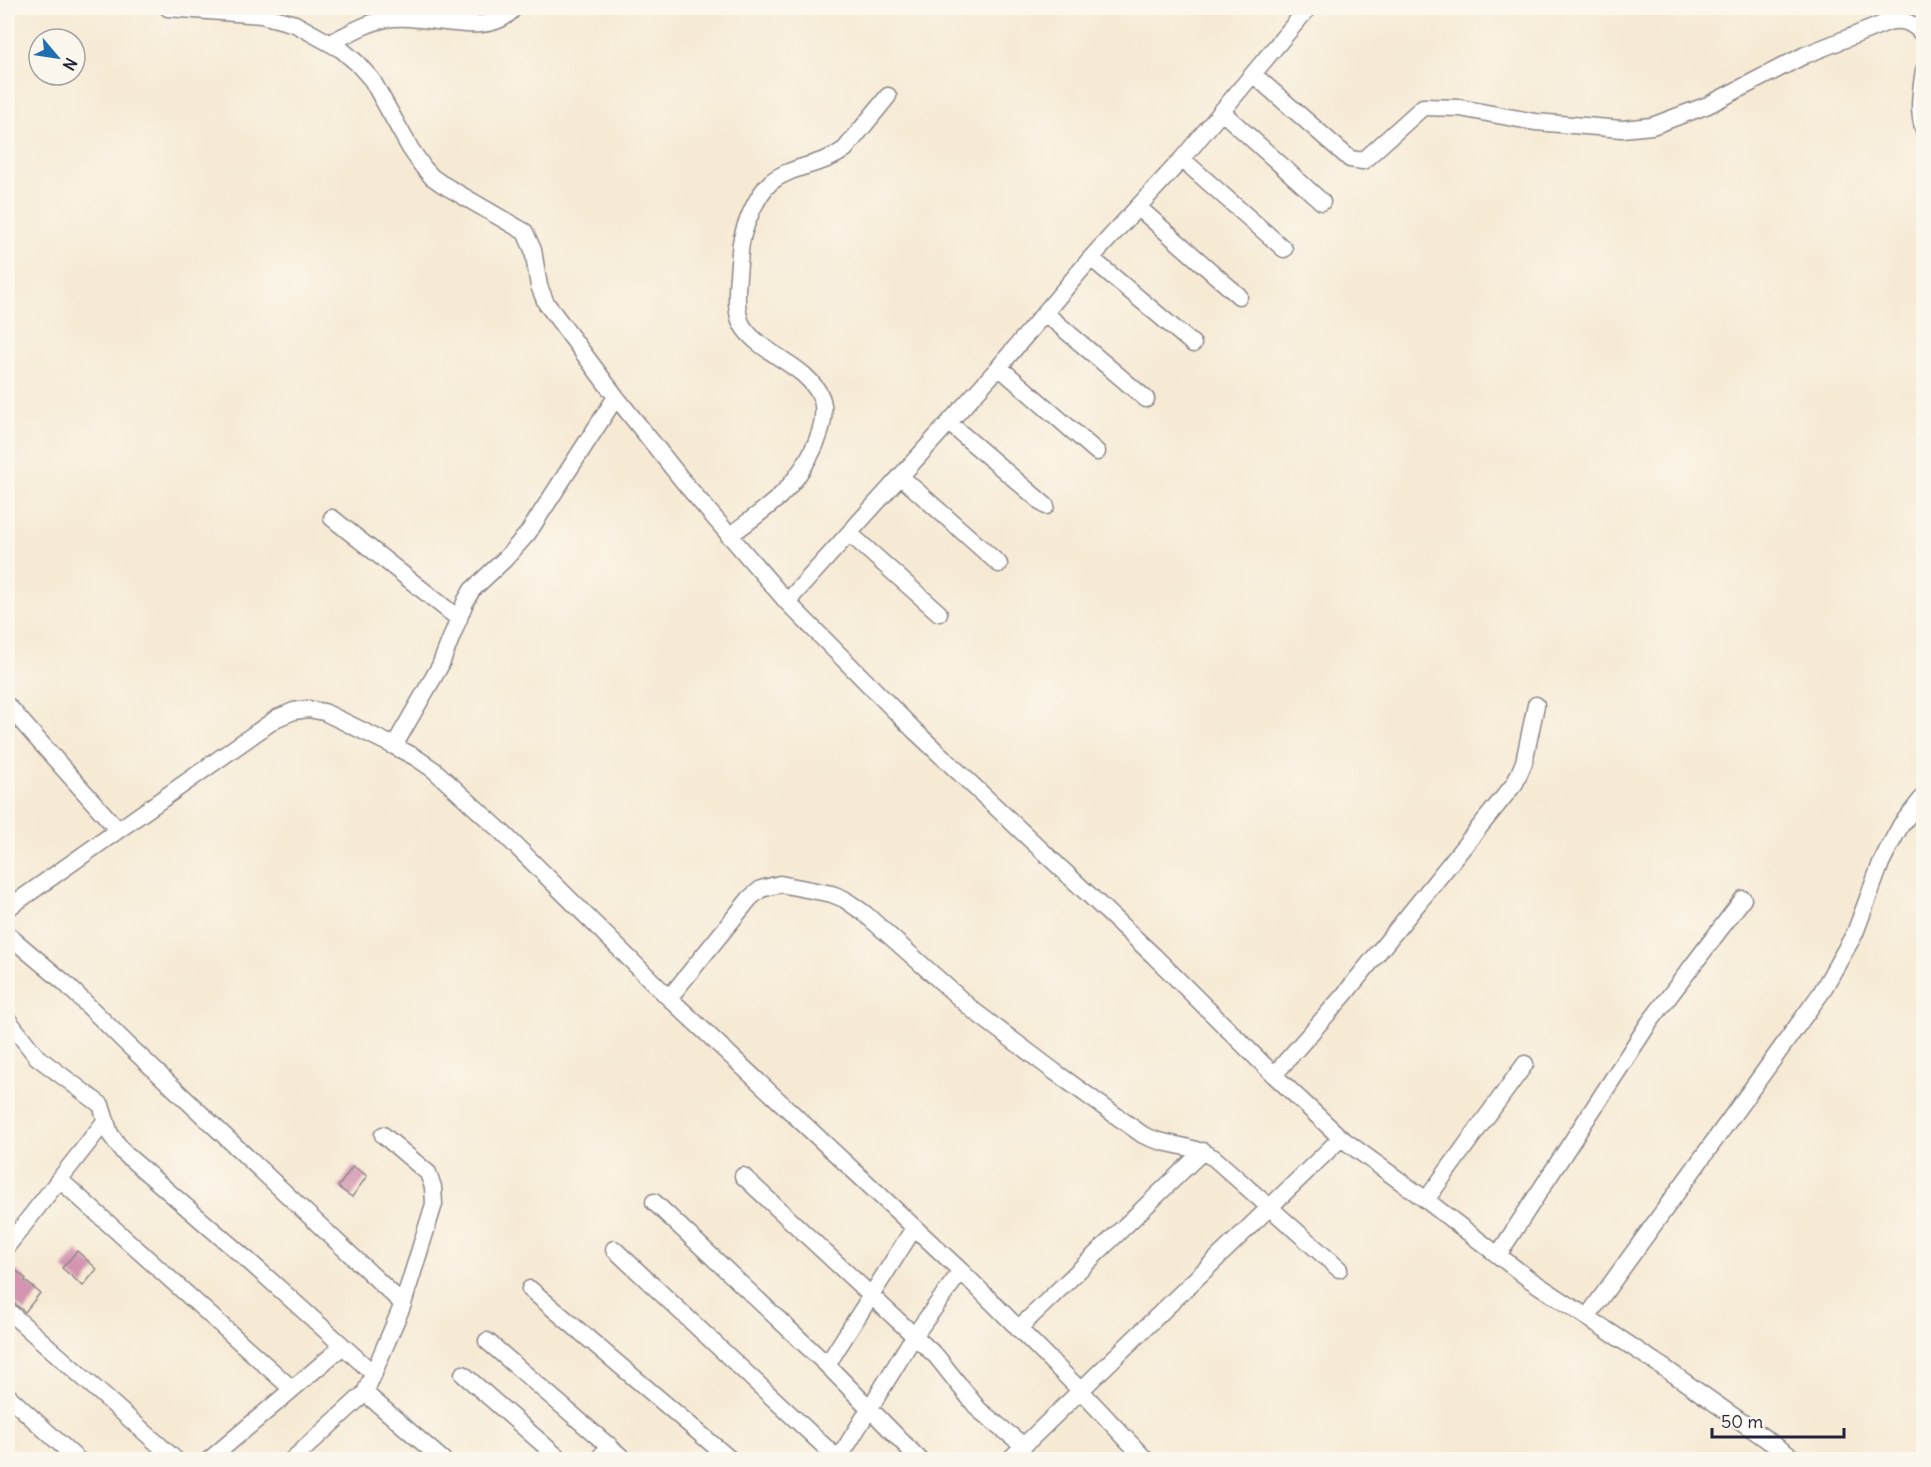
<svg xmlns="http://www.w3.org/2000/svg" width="1931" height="1467" font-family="Delius,sans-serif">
<rect width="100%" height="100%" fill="#fbf7ec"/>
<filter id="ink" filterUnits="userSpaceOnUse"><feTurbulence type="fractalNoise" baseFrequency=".0167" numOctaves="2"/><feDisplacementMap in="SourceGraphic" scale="12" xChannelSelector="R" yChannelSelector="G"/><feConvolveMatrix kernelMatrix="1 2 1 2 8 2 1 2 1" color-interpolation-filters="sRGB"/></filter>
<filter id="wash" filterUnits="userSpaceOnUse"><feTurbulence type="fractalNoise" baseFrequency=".008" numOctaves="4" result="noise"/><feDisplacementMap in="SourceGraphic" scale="24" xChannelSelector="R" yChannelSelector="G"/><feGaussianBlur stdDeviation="1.35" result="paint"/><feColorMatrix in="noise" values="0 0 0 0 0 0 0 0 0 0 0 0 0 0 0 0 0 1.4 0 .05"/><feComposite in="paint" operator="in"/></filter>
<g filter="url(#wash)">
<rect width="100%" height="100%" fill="#f6ead4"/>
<g id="blocks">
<!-- building -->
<path fill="#d394b0" d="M353,1166L367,1176L352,1197L338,1187Z
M77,1251L97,1269L83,1286L62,1268Z
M13,1268L26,1279L25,1281L40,1293L25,1312L14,1303L8,1301V1276Z"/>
</g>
</g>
<g filter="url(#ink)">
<use href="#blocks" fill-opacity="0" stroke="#8c8688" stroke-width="1.5"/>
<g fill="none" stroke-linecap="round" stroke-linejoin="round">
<!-- minor casing -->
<g stroke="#8c8688" stroke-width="19">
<path id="minor" d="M168,8L262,15L295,24L342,50L357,63L372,80L410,148L423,167L432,177L442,184L525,232L533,250L539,286L546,303L616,397L687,486L787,602L915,731L1154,956L1274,1075L1341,1138L1426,1200L1529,1279L1669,1371L1796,1460
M330,43C348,34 366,23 386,19C424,11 488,42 514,8
M1924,70C1921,91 1917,110 1924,130
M1253,74L1350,159L1363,161L1423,107L1460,108L1535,122L1622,129L1652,126L1708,105L1805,55L1888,22C1903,18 1914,23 1924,36
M1221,111L1322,202
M1182,159L1284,249
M1139,208L1239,296
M1091,258L1193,344
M1045,313L1146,399
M999,367L1097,452
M949,423L1046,506
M900,476L999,564
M332,518L459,619
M849,533L939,613
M729,536C746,523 764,511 779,497C800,477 827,435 823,405C822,394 812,382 804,375C786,359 752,345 741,323C733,305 739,271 740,251C741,232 756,195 771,182C792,165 823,166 845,149L888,96
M787,602L999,367L1091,258L1182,159L1308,8
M8,706L118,830
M394,746L440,666L466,600L472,590L505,559L528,533L616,397
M8,908L277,718L294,711L308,709L324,712L394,746L415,757L434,770L503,833L669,998L961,1271L1081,1391L1146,1460
M8,935L65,983L127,1044L403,1304
M669,998L750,898L761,889L780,884L832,894L844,899L864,913L974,1011L1055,1072L1143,1135C1168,1147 1188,1143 1214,1158L1339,1269
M8,1020L37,1057L101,1105L110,1134L124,1153L252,1264L374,1374
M1274,1075L1344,995L1515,783L1524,762L1536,705
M743,1176L937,1357L979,1410L1024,1446
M59,1179L291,1388
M1426,1200L1525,1064
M654,1202L827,1365L920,1460
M8,1245L106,1120
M614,1249L838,1459
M1498,1255L1649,1023L1743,899
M530,1289L731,1460
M8,1311L176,1460
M1587,1317L1821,993L1855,933L1881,863L1889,847L1901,825L1924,796
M1018,1329L1203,1151
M487,1341L625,1460
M827,1365L914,1228
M463,1374L561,1460
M365,1393L443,1460
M8,1396L78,1460
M209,1460L343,1346
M292,1460L365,1393L403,1304L434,1204L433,1187L428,1173L383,1135
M598,1460L609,1445
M838,1460L914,1336L961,1271
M1009,1460L1341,1138"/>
</g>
<!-- minor -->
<use href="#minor" stroke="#fff" stroke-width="16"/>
</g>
</g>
<!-- margin -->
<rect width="1931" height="1467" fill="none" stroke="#fbf7ec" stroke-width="30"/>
<!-- north arrow -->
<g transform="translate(57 57) rotate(119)"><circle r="28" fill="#fbf7ec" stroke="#a4a2a5" stroke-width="1.5"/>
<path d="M0-4.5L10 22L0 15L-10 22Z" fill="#1f6fb2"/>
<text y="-9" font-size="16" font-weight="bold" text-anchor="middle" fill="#22223b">N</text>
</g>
<!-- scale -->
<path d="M1712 1428v9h132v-9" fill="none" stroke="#22223b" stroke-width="3"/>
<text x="1721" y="1428" font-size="18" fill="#22223b" stroke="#fbf7ec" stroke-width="4.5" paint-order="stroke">50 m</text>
</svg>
